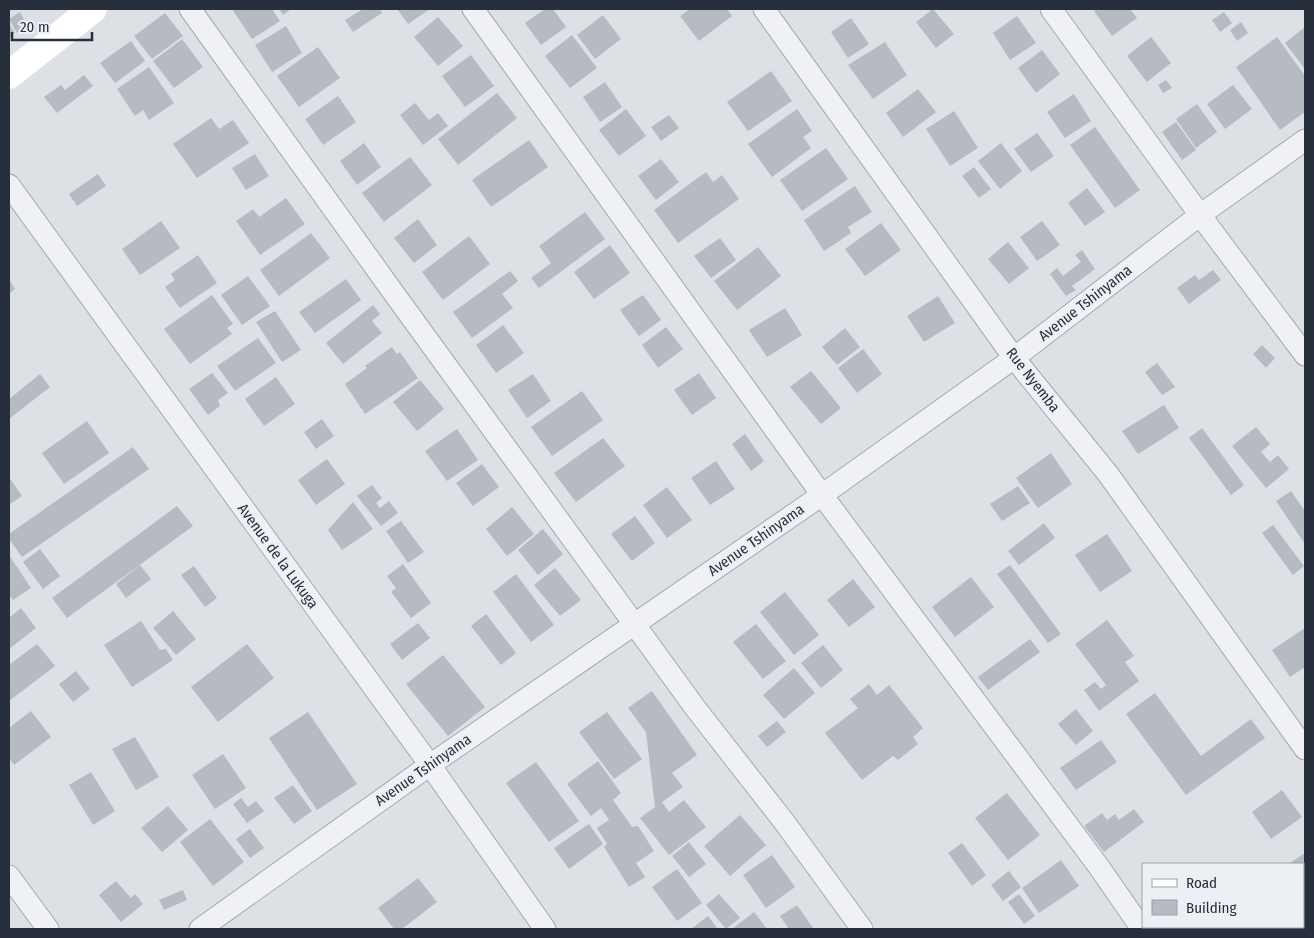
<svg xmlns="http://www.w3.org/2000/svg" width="1314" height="938" font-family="'Fira Sans Condensed',sans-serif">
<rect width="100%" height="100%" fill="#dde1e6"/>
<!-- building -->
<path fill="#b5bac3" d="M232,9H272L280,21L252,39Z
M279,9H291L283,15Z
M363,9H380L382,13L353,32L345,20Z
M397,9H430L408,24Z
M545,9H553L566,27L541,45L525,23Z
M690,9H727L732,16L699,41L680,16Z
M933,9L954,34L936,48L916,22Z
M1097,9H1130L1137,18L1112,36L1094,11Z
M20,12L28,27L17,33L9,19Z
M1224,12L1232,23L1220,32L1212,20Z
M165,13L183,36L152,59L134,36Z
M603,15L621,39L595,59L577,35Z
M1017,16L1036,43L1010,60L993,33Z
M438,17L463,46L438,66L414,37Z
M851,18L869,44L848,58L831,32Z
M1241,22L1248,33L1237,41L1230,30Z
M9,24L15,33L9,38Z
M286,26L302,53L272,72L255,45Z
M1305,27V69L1285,43Z
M572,35L597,68L570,88L545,56Z
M1151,37L1171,63L1147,82L1127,56Z
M1277,37L1305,76V112L1280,130L1236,67Z
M182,39L203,67L174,88L153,61Z
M131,41L145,61L115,83L100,63Z
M885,42L907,75L873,99L848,65Z
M318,47L340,78L299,107L277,76Z
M1042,50L1060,74L1036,93L1018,68Z
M471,55L494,86L465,107L442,76Z
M149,67L174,103L149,120L143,110L135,116L117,89Z
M771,71L792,101L748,131L727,102Z
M84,75L93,86L57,113L44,97L61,85L65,90Z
M1166,80L1172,88L1163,93L1158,85Z
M605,82L622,107L600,122L583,97Z
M1233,85L1252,109L1225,129L1207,104Z
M918,89L936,112L903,137L886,113Z
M497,93L517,118L458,165L438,139Z
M1074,94L1091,121L1065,138L1047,112Z
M338,96L356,122L323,145L305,119Z
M415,103L429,120L438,113L448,126L423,145L400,115Z
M1197,104L1217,132L1196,148L1176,119Z
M626,109L646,136L619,156L599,130Z
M797,109L812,131L803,137L811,148L772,177L748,144Z
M954,111L978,148L950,166L926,129Z
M669,115L679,128L661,141L651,127Z
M211,118L219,129L233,120L249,143L197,178L173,144Z
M1176,122L1196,150L1182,160L1162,132Z
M1095,127L1140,190L1115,208L1070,145Z
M1037,133L1054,156L1031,172L1014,149Z
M529,140L548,167L491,207L472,180Z
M364,143L381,167L357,185L340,161Z
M1001,143L1022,171L1000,189L978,161Z
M826,148L848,179L802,211L780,180Z
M255,154L269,176L246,190L232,168Z
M410,157L432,185L384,222L362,193Z
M661,159L679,182L656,200L638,176Z
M974,167L991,189L979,198L962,176Z
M706,172L713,182L722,175L739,199L678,243L654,210Z
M98,174L106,186L77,206L69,194Z
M855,186L872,212L848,227L851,233L824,251L804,220Z
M1087,188L1105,212L1085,226L1068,203Z
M286,198L305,224L260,255L236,221L253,209L259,217Z
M585,212L605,239L539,288L531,278L551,263L539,246Z
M418,219L437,245L414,263L394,238Z
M161,221L180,248L140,275L122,249Z
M1042,221L1060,245L1037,261L1020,237Z
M881,223L901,250L865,276L845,249Z
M311,233L330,258L279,296L260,270Z
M469,236L490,264L443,300L422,272Z
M720,238L736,260L711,278L694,256Z
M1008,242L1029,268L1009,284L988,259Z
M610,245L630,273L594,299L574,272Z
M758,247L781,276L737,310L714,281Z
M1082,250L1095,269L1072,286L1076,290L1066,296L1050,274L1057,268L1063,276L1081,262L1075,255Z
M198,255L217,283L180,308L165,287L175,280L171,274Z
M1213,270L1221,280L1189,304L1177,288L1195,275L1199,280Z
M510,271L518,281L502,294L513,308L472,338L453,312Z
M248,276L270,306L242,325L221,295Z
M346,279L361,300L315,333L299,312Z
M9,280L15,289L9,294Z
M212,295L233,324L227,328L232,334L190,364L164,329Z
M643,295L661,320L639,336L620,310Z
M938,296L955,323L924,342L907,316Z
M373,305L380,314L372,321L382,333L343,364L326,343Z
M785,308L802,335L767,357L749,330Z
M275,311L301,350L282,362L256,322Z
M503,325L524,353L496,373L476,345Z
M666,327L683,349L658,368L642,345Z
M845,328L860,347L837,365L822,347Z
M258,338L276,363L235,391L217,366Z
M1262,345L1275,358L1266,368L1253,354Z
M392,347L397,354L400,352L418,378L365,414L345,384L367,368L365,366Z
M863,349L882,374L857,393L838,368Z
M1157,363L1175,387L1162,395L1145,372Z
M811,371L841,408L821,424L790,387Z
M212,373L228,393L218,400L220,406L208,415L189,389Z
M699,373L716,398L692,415L674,390Z
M40,374L50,387L9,419V399Z
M533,374L551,401L527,418L508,390Z
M276,377L295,404L264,426L245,399Z
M420,380L444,409L417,431L393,402Z
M582,391L603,420L552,456L531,427Z
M1164,405L1179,428L1138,454L1122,431Z
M322,419L334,436L316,449L304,432Z
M87,421L109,453L64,484L42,453Z
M1256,427L1270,444L1261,452L1270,462L1278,455L1289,469L1266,488L1232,446Z
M1202,428L1244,485L1231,495L1189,438Z
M457,429L478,460L447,481L425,451Z
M745,434L764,461L751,471L732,444Z
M603,438L625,466L576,502L554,473Z
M133,447L149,469L22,557L9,539V534Z
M1051,453L1072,484L1038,508L1016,478Z
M327,459L345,484L316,505L298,480Z
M716,461L735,489L710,505L691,478Z
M482,464L499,487L473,506L456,483Z
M9,477L22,496L9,505Z
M372,485L382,498L376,503L380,508L389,501L398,513L381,526L357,496Z
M1018,486L1030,503L1002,521L990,504Z
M667,487L692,520L667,538L643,505Z
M1291,491L1305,511V544L1276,501Z
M353,502L373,529L342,550L328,530Z
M177,506L193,526L67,618L52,598Z
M512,507L534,534L507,556L486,529Z
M635,516L655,543L632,561L611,534Z
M401,521L424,552L408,563L386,531Z
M1044,523L1055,538L1019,565L1008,551Z
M1273,525L1304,566L1293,575L1262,533Z
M543,529L563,554L538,575L518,550Z
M1107,534L1132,571L1100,592L1075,555Z
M40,549L60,576L43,589L23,562Z
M9,555L31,588L13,600L9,595Z
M403,564L431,603L411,618L391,592L396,588L387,576Z
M140,565L151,579L126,598L116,584Z
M1010,565L1061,634L1048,643L997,574Z
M194,566L217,598L205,607L181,575Z
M555,568L581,600L560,616L534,585Z
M516,574L554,625L531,642L493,592Z
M971,577L994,607L955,637L932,607Z
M853,579L875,607L849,627L827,600Z
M785,592L819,635L794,655L760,612Z
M21,608L36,628L9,649V618Z
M173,611L196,639L176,655L153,628Z
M486,614L516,653L501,665L471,626Z
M1107,620L1134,656L1125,662L1139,681L1099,711L1084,690L1095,682L1101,689L1106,685L1075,644Z
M141,621L160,650L166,649L173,660L132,687L104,645Z
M418,623L430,638L402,660L390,644Z
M756,624L786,661L763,679L733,642Z
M1305,628V667L1290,677L1272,650Z
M1030,639L1040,652L988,690L978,677Z
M37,644L55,666L9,701V665Z
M247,644L274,678L218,722L191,687Z
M823,645L843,670L821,688L801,663Z
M443,655L485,707L448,736L406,684Z
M794,668L815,693L784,719L763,695Z
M76,671L90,689L73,702L59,684Z
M869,684L877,695L889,685L923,728L913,737L918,744L898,760L893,756L862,780L825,733L858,708L850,699Z
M652,691L697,755L672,773L683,787L662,802L669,812L684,800L706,827L669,855L640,818L655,807L646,732L628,708Z
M1155,693L1201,756L1251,719L1265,738L1186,795L1126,714Z
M1076,709L1093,731L1076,745L1058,724Z
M31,711L51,737L14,765L9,758V728Z
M308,712L357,784L317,810L269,738Z
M607,712L642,759L614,779L579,732Z
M777,721L786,732L767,747L758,736Z
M135,737L159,777L136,790L112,749Z
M1101,740L1117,762L1076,790L1060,768Z
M223,754L246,788L215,809L192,775Z
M598,761L621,793L613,800L632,827L638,826L654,851L636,863L645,877L629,887L604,847L607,844L597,828L609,820L601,808L591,816L567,784Z
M536,762L579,821L549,842L506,783Z
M91,772L115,811L93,825L69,785Z
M293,785L312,811L294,824L274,798Z
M1282,790L1302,817L1271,839L1252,812Z
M1007,793L1040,835L1008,860L975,818Z
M241,798L248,807L256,801L264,811L247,823L233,804Z
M168,806L188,830L162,852L141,828Z
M1134,809L1144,822L1104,852L1084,826L1102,813L1107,820L1115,814L1119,820Z
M740,815L766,845L730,876L704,846Z
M210,819L244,862L213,886L180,842Z
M589,824L603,844L569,869L554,848Z
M250,829L264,848L250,858L236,839Z
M689,842L706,864L689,877L672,856Z
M962,843L986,875L972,886L948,853Z
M1305,853V892L1303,888V864H1288Z
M772,855L795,887L766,908L743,875Z
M1061,860L1079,886L1039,913L1022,888Z
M677,869L702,903L677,921L652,887Z
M1009,871L1021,887L1003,901L991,885Z
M418,878L437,902L402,929H394L378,908Z
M116,881L131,898L135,894L143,904L121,922L99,895Z
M183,890L187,900L164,910L159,900Z
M719,894L740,918L726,929L706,905Z
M1019,894L1035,916L1024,924L1008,902Z
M797,905L813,928L811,929H789L780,916Z
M754,912L767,929H732Z
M708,916L718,929H691Z
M1261,927H1281L1278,929H1263Z"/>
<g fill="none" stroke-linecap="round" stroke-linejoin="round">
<!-- street casing -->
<g stroke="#a3a8b0" stroke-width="23">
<path id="street" d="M190,9L390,288L696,709L785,823L862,929
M473,9L822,495L1099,867L1142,929
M764,9L1014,358L1108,474L1305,749
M1051,9L1200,215L1305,355
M9,185L430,765L545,929
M9,876L48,929
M200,929L430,765L822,495L1014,358L1200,215L1305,140"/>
</g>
<!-- street -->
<use href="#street" stroke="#f0f1f5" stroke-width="21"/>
<!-- secondary -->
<path stroke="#fff" stroke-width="28" d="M9,75L93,9"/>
</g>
<g text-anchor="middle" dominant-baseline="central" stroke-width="4" stroke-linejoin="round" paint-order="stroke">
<!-- street labels -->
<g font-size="15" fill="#272f3c" stroke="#eceff4">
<text transform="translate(1085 303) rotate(-38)">Avenue Tshinyama</text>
<text transform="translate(1033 380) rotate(52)">Rue Nyemba</text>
<text transform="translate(756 540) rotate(-35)">Avenue Tshinyama</text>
<text transform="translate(278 556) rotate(54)">Avenue de la Lukuga</text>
<text transform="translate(423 770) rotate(-35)">Avenue Tshinyama</text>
</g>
</g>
<!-- border -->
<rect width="1314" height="938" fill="none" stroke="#272f3c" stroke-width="20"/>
<!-- legend -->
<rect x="1142" y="863" width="162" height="65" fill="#eceff4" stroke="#9da2aa"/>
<rect x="1152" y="879" width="25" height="8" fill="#ffffff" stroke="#9da2aa"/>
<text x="1186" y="888" font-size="15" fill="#272f3c">Road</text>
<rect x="1152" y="900" width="25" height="15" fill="#b5bac3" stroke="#9da2aa"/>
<text x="1186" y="913" font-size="15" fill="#272f3c">Building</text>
<!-- scale -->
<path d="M12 32v8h80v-8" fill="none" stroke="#272f3c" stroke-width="2.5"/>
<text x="20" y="32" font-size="15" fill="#272f3c" stroke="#eceff4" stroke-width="4" paint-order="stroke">20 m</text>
</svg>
